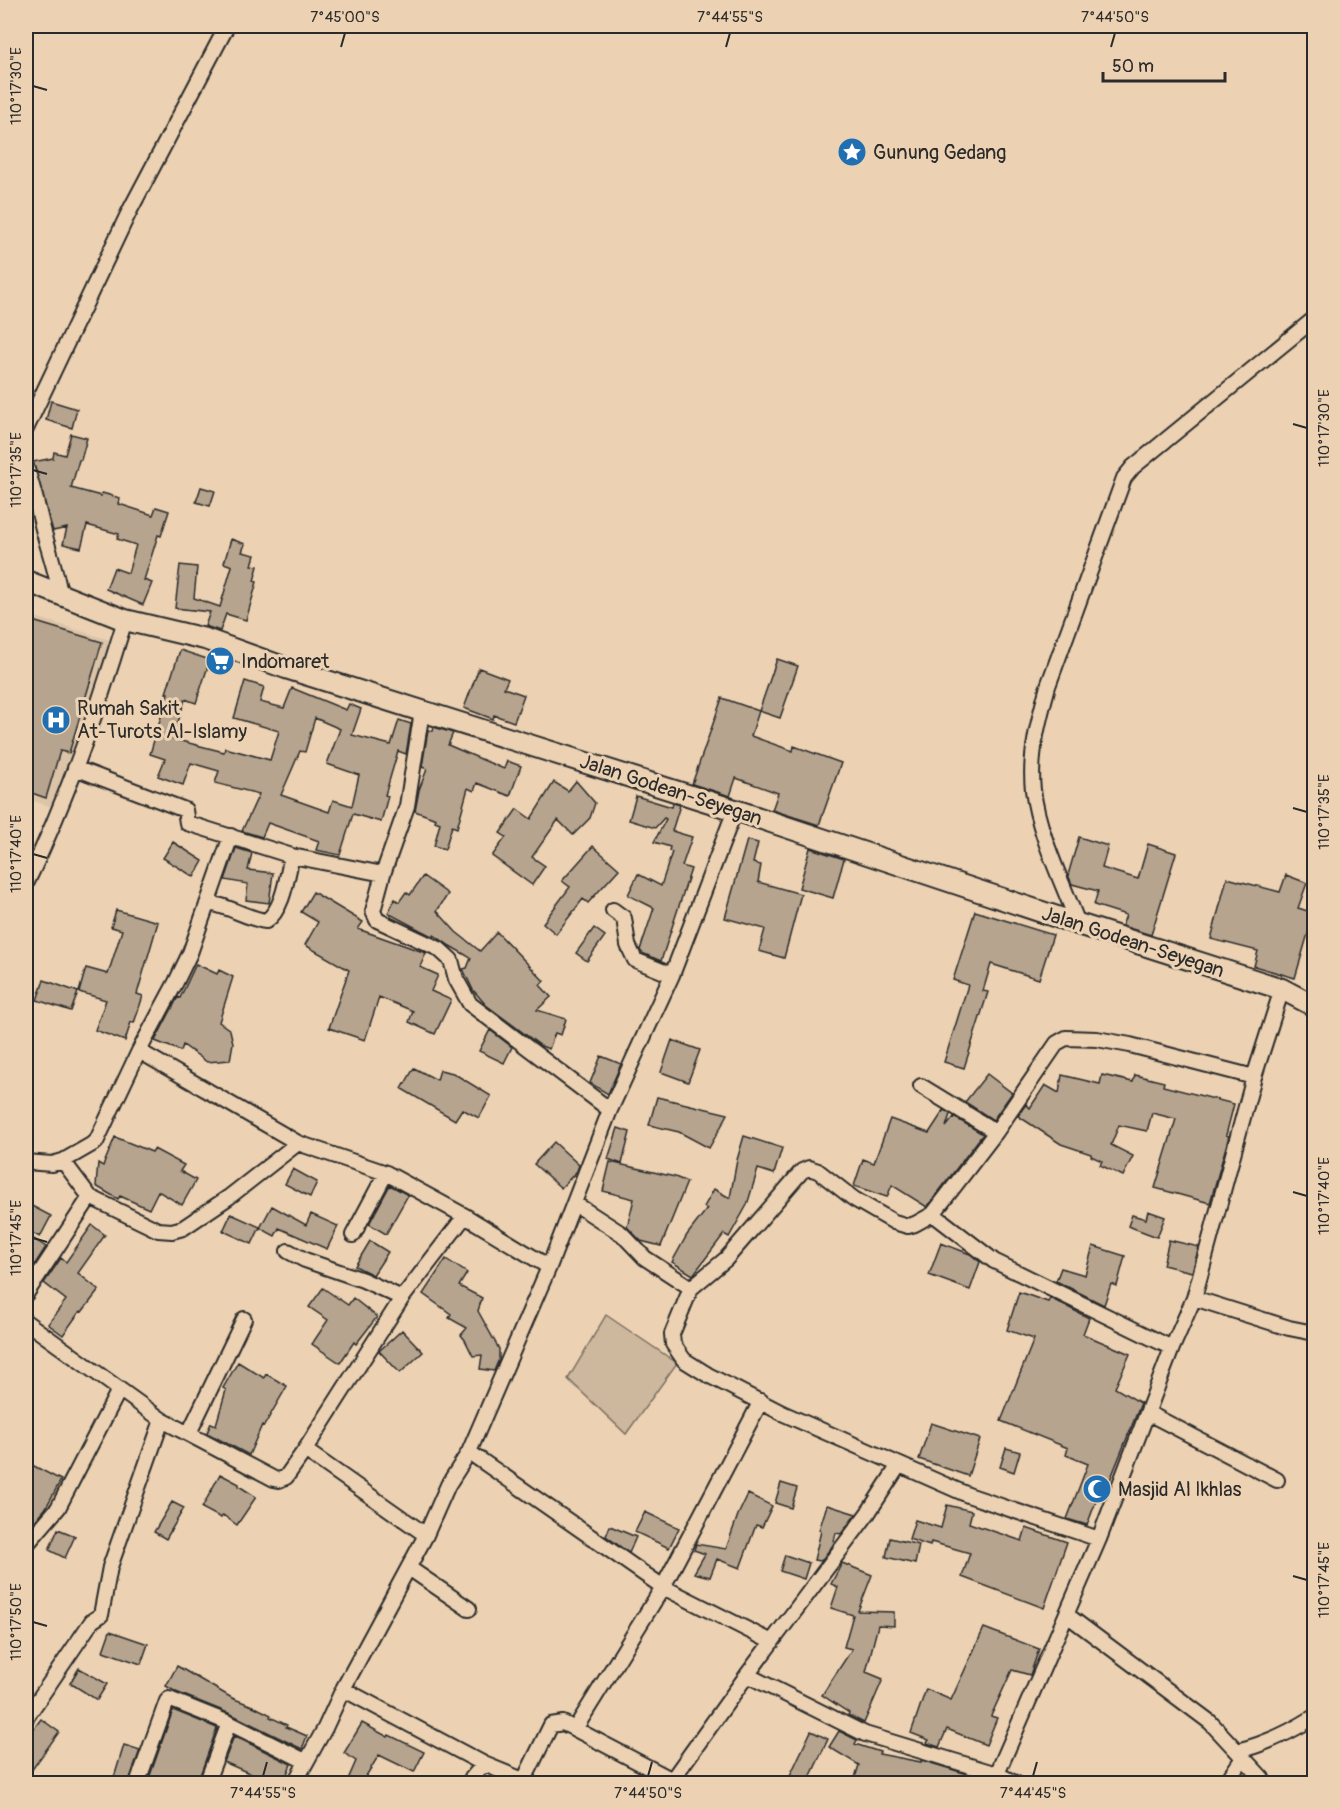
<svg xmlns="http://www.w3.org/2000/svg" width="1340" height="1809" font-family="Pangolin,sans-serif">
<rect width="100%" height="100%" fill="#ecd2b3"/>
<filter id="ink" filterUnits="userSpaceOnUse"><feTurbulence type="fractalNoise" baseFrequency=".0167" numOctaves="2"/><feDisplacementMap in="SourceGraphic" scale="12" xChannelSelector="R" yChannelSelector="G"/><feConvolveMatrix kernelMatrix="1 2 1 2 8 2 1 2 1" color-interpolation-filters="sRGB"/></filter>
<g filter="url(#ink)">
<!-- built -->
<path fill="#dcc4a8" d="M26,614L110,640L59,809L26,799Z"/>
<!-- green -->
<path fill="#cdb79d" stroke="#7c7164" stroke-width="1.5" d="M606,1315L677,1363L626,1434L568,1379Z"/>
<!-- building -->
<path fill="#b6a48e" stroke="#2b2b2b" stroke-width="1.5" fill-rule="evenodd" d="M51,401L77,409L72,428L46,420Z
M71,434L87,438L81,460H79L71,488L101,496L102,493L120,498L119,504L153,515L156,507L169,511L161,536L158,535L144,580L152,583L143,605L106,589L114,568L128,573L136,545L117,539L119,534L87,525L81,548L63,544L67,528L53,531L33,462L53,458L54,452L65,455Z
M201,487L215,491L210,506L196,502Z
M231,539L245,544L242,552L255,555L252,565L258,566L254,581L257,582L246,620L226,614L220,631L205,626L210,612L175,608L180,565L197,567L194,598L220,607L232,566L224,563Z
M26,619L102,642L69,753L60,751L46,798L26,791Z
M180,650L210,660L196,703L185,699L173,739L224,752L225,748L270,760L279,731L234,718L245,681L264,687L260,702L284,708L292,688L346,710L349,704L361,709L352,735L391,745L399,720L411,724L406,754L398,751L385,795L388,796L381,822L353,814L340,855L316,850L319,841L268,823L262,837L242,831L259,794L215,783L219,771L191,763L183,785L158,776L165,759L150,754L168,693H166ZM315,718L340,729L327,764L359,775L352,806L333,800L329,812L281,795L300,751L305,752Z
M777,659L798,666L780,718L759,711Z
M479,668L508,679L504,688L524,695L514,722L494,715L493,719L464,708Z
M722,698L759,711L751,736L793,751L794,746L841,763L819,825L772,810L778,793L736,778L730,796L692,784Z
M434,727L453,733L448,745L504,769L507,761L521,766L510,796L477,783L474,791L468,788L457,828L452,826L445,849L434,846L440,823L435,821L436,819L415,811L419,790L427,769L422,767L428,730L433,731Z
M576,781L595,803L590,818L573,835L558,820L532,857L545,866L532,885L492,856L506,837L500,833L517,809L531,819L554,782L568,791Z
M636,796L672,807L673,803L680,805L672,831L692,837L682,866L691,869L661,961L642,953L640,950L654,908L628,895L638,874L661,886L672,852L669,851L670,847L654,842L666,819L664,818L655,828L629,820Z
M1079,837L1108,846L1102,868L1138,879L1148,844L1176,853L1151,935L1122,926L1126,915L1094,905L1098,891L1072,884L1068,875Z
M747,840L758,843L753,863L761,865L758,882L801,894L784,958L759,951L765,929L725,918Z
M173,842L203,861L194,877L163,858Z
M593,846L619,869L588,903L583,899L556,934L543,923L570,887L562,881Z
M236,848L252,853L248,870L273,873L269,903L246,900L248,884L225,880Z
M810,848L844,859L833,898L799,888Z
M1286,875L1307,883L1298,908L1314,913L1295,978L1254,966L1258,951L1211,939L1227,878L1280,892Z
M423,876L448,894L437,911L456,932L480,951L497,932L544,981L540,985L551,997L537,1010L566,1019L561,1035L555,1033L549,1049L541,1046L486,1005L473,990L463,969L467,968L471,958L450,946L434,935V937L420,930L388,913L395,899L399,902L406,892L410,895Z
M313,892L363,922L358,929L426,953L420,967L438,975L431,991L451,1000L435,1034L409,1022L413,1011L379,997L365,1040L329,1028L349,970L305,945L318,922L301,912Z
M116,910L158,922L137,994L143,996L134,1023L131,1022L125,1041L95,1030L106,1000L79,992L86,968L108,974L122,930L111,927Z
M975,911L1053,935L1039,979L991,964L983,991L988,992L964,1068L944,1062L968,985L953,980Z
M594,928L605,936L587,961L576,953Z
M196,964L217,974L219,970L233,977L219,1022L230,1030L233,1043L230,1060L207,1062L183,1045L181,1051L155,1041L178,997L180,998Z
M44,980L78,992L71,1011L37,1000Z
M490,1030L512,1047L504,1063L479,1051Z
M672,1040L700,1050L688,1082L661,1072Z
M601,1056L621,1064L608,1094L590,1083Z
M414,1068L437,1080L440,1070L453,1073L491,1096L479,1118L462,1109L455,1120L402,1089Z
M987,1074L1012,1093L993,1120L965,1102Z
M1062,1075L1100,1084L1102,1075L1133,1082L1135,1075L1164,1082L1163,1086L1234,1104L1226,1135L1229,1136L1210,1203L1155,1188L1176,1119L1152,1113L1147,1131L1119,1125L1111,1145L1133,1156L1123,1176L1100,1165L1102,1161L1091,1156V1154L1061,1144L1018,1116L1026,1104L1030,1108L1045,1085L1059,1093Z
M657,1097L728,1114L709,1148L679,1132L649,1125Z
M944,1110L950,1114L946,1127L954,1117L983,1134L927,1207L892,1185L887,1197L854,1186L863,1159L874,1163L890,1119L929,1133Z
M618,1128L630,1132L622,1164L608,1159Z
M744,1136L782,1148L774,1174L758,1169L747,1205L729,1237L724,1234L693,1275L672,1262L687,1235L707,1209L704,1207L714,1189L730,1198L737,1160Z
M115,1137L152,1152L154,1149L184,1165L180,1171L196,1180L182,1205L158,1191L149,1209L120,1196L118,1199L96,1186L98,1163L103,1166Z
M554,1142L579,1165L577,1171L561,1188L534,1164Z
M610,1162L675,1177L687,1182L661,1246L641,1241L627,1227L634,1199L603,1191Z
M293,1169L317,1182L310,1197L285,1184Z
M390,1185L408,1195L386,1234L369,1224Z
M26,1203L51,1216L40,1237L26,1230Z
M272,1206L306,1225L311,1214L338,1226L327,1249L279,1228L275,1236L260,1228Z
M1148,1211L1165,1217L1157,1237L1128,1226L1132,1215L1146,1219Z
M231,1214L260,1227L252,1244L223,1231Z
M92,1225L105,1235L78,1273L99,1290L82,1312L80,1311L63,1335L48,1324L66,1300L44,1283L61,1258L66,1262Z
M34,1239L46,1247L30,1272L26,1269V1251Z
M1169,1240L1199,1247L1192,1272L1163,1265Z
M370,1241L388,1252L373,1275L355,1266Z
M941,1243L970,1254L980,1262L970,1290L929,1275Z
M1093,1246L1125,1256L1117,1286L1111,1284L1104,1305L1056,1281L1061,1268L1085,1275Z
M446,1259L467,1273L459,1286L482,1298L478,1311L499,1349V1359L494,1371L480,1369L482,1355L473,1356L465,1340L461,1335L467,1328L449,1318L451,1314L423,1294Z
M323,1288L348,1305L353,1298L377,1317L356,1344L354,1342L340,1363L312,1344L328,1320L309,1307Z
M1019,1292L1048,1302L1050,1298L1089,1318L1083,1334L1130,1354L1115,1388L1141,1403L1108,1485L1103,1483L1087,1525L1067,1519L1088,1464L1066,1455L1068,1448L1001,1421L1034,1339L1007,1330Z
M402,1330L423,1352L400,1373L379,1351Z
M238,1362L264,1378L266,1374L287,1386L264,1426L262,1425L249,1455L207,1433L211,1423L216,1425L226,1390L223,1388Z
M931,1423L980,1439L968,1476L919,1459Z
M1006,1448L1020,1452L1014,1472L1000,1467Z
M32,1465L61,1480L45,1509L34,1522L26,1519V1478Z
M220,1474L239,1484V1486L256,1497L237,1525L223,1515L221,1518L202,1508Z
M781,1483L797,1488L791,1508L775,1503Z
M748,1494L772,1506L762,1527L756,1525L740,1568L717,1559L710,1577L694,1573L705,1554L694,1550L696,1544L726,1549L738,1515Z
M172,1502L184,1508L166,1539L154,1532Z
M827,1505L856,1514L841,1534L836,1533L833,1545L821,1561L814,1560L821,1531L819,1530Z
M947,1505L972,1511L969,1523L1022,1541L1026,1528L1067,1542L1044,1608L962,1577L970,1553L931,1542L930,1546L909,1539L915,1520L941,1528Z
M645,1512L679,1528L669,1548L635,1532Z
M610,1526L636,1537L629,1553L606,1536Z
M58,1529L75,1536L65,1558L49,1550Z
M890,1538L919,1545L915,1564L886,1557Z
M785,1555L809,1563L804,1579L780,1571Z
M842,1563L872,1575L858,1611L894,1612V1626L878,1625L866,1672L883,1679L864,1723L848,1715L849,1713L822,1695L852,1649L844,1647L853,1615L831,1608L838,1587L831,1584Z
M984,1628L1039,1649L1030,1675L1012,1670L991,1716L997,1718L986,1745L947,1729L939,1747L927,1743L929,1740L911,1733L926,1689L951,1700Z
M110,1631L148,1644L141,1664L103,1651Z
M177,1666L232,1698L255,1707L271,1715L270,1717L287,1725L286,1727L307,1736L302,1749L233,1715L176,1692L166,1686Z
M79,1668L107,1684L97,1700L70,1683Z
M173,1710L217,1728L197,1784H147Z
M41,1719L59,1732L26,1778V1739Z
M362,1723L388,1737L389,1735L424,1752L414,1772L379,1755L361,1784H346L356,1761L344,1753Z
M811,1731L828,1739L807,1784H786Z
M839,1731L857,1740L855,1744L880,1752L879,1754L921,1762V1760L987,1780V1784H884L871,1781L870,1784H853L859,1765L829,1747Z
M234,1736L291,1764L284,1781L272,1776L269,1784H255L258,1777L224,1762Z
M124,1745L140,1750L128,1784H112Z"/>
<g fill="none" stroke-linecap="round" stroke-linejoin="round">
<!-- minor casing -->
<g stroke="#2b2b2b" stroke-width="18">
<path id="minor" d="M26,429L129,212L227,26
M26,467C33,486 37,505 42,525C48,549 56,570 60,594
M75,768L185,810L187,823L292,856L383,874L373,911L377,920L439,949L451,960L456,979L470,1004L610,1110
M383,874L407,806L422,711
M26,884C67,800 98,710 125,620
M207,904C222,902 247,919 266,921C284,909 287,875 292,856
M613,910L624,918L628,945L635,960L672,975
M1078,924C1063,883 1038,833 1033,790C1029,755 1039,719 1048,686L1124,478L1133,467L1314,319
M139,1051L298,1143L386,1173L465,1216L549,1267
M921,1086L996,1132
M63,1161L90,1197
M26,1162L52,1164L63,1161L96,1142L139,1051L176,982L190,953L231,836
M574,1203L622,1234L645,1258L691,1288
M933,1214L994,1261L1172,1348
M353,1235L386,1173
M288,1251L305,1260L363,1280L402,1298
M26,1294L90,1197L158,1230L172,1231L183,1228L229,1197L298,1143
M1194,1298L1289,1328L1314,1333
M26,1322L162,1420L274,1479L279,1480L286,1477L305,1450L402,1298L465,1216
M1148,1413L1277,1480
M189,1433L244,1319
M305,1450L426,1535
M469,1452L663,1587L772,1642
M1099,1539L968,1495L782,1413L708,1375L684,1360L673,1344L672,1334L691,1288L726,1259L802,1171L809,1168L818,1171L854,1199L894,1222L908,1226L915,1224L933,1214L996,1132L1057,1043L1066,1038L1097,1039L1130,1045L1254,1077
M26,1545L58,1508L119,1390
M409,1568L469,1609
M1067,1615L1210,1722L1262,1778L1264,1784
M747,1675L868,1513L899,1465
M343,1689L484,1764L523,1780
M26,1718L92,1621L101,1615L110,1567L162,1420
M575,1729L680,1784
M1237,1751C1266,1744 1289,1733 1314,1717
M137,1784L167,1701L169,1699L229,1723L305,1761
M206,1784L229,1723
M294,1784L325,1728L343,1689L426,1535L448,1485L469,1452L549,1267L610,1110L672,975L735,810
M467,1784L484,1764
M522,1784L551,1725L563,1723L575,1729L663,1587L761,1401
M669,1784L747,1675L865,1734L997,1774L1017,1784
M996,1784L997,1774L1099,1539L1172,1348L1194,1298L1254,1077L1282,989
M1225,1784L1243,1758"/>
</g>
<!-- secondary casing -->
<g stroke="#2b2b2b" stroke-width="24">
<path id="secondary" d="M26,581L125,620L205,639L286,668L735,810L1078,924L1282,989L1314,1006"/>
</g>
<!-- minor -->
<use href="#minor" stroke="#ecd2b3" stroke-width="14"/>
<!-- secondary -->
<use href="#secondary" stroke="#ecd2b3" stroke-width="20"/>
</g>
</g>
<!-- ticks -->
<path fill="none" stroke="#2b2b2b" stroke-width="2" d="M341,47L345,33M726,47L730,33M1111,47L1115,33M33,86L47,90M1293,424L1307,428M33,470L47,474M1293,808L1307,812M33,854L47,858M1293,1192L1307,1196M33,1238L47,1242M1293,1576L1307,1580M33,1622L47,1626M263,1776L267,1762M648,1776L652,1762M1033,1776L1037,1762"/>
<!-- icons -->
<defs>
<g id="sight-disc" transform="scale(1.5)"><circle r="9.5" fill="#1f6fb2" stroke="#ecd2b3"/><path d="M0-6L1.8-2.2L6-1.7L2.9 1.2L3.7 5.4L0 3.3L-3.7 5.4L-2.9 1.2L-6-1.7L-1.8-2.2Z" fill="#fff"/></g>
<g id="supermarket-disc" transform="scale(1.5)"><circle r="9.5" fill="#1f6fb2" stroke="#ecd2b3"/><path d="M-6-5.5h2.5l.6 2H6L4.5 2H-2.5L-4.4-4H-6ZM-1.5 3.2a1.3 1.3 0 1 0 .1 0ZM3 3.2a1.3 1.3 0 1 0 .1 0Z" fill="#fff"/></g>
<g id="hospital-disc" transform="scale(1.5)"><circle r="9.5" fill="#1f6fb2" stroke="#ecd2b3"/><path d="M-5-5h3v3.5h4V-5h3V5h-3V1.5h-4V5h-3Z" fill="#fff"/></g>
<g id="mosque-disc" transform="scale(1.5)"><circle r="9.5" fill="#1f6fb2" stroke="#ecd2b3"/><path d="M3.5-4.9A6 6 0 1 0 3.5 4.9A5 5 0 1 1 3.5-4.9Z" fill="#fff"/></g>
</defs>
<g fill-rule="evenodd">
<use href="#sight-disc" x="852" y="152"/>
<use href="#supermarket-disc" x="220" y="661"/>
<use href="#hospital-disc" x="56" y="720"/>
<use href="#mosque-disc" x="1097" y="1489"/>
</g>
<g text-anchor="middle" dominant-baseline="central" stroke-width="6" stroke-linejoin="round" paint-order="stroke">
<!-- poi labels -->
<g font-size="20" fill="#2b2b2b" stroke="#ecd2b3" text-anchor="start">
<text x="873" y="152">Gunung Gedang</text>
<text x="241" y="661">Indomaret</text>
<text x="77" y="708">Rumah Sakit<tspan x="77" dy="23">At-Turots Al-Islamy</tspan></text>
<text x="1118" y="1489">Masjid Al Ikhlas</text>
</g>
<!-- street labels -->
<g font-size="20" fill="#2b2b2b" stroke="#ecd2b3">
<text transform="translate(671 790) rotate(18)">Jalan Godean-Seyegan</text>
<text transform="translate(1133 942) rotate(18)">Jalan Godean-Seyegan</text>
</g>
</g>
<!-- margin -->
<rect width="1340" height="1809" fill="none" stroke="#ecd2b3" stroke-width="66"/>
<!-- scale -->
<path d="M1103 72v9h122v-9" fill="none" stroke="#2b2b2b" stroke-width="3"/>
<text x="1112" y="72" font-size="18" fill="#2b2b2b" stroke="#ecd2b3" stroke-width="4.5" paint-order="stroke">50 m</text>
<rect x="33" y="33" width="1274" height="1743" fill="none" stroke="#2b2b2b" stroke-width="2"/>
<g font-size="15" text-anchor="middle" fill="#2b2b2b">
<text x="345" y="22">7°45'00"S</text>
<text x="730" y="22">7°44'55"S</text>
<text x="1115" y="22">7°44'50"S</text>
<text transform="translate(16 86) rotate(-90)" y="5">110°17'30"E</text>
<text transform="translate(1324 428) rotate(-90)" y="5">110°17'30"E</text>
<text transform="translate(16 470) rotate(-90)" y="5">110°17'35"E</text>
<text transform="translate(1324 812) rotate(-90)" y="5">110°17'35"E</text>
<text transform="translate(16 854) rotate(-90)" y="5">110°17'40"E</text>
<text transform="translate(1324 1196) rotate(-90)" y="5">110°17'40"E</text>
<text transform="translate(16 1238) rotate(-90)" y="5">110°17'45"E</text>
<text transform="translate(1324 1580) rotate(-90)" y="5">110°17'45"E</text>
<text transform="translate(16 1622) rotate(-90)" y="5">110°17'50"E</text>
<text x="263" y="1798">7°44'55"S</text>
<text x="648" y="1798">7°44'50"S</text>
<text x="1033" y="1798">7°44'45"S</text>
</g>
</svg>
